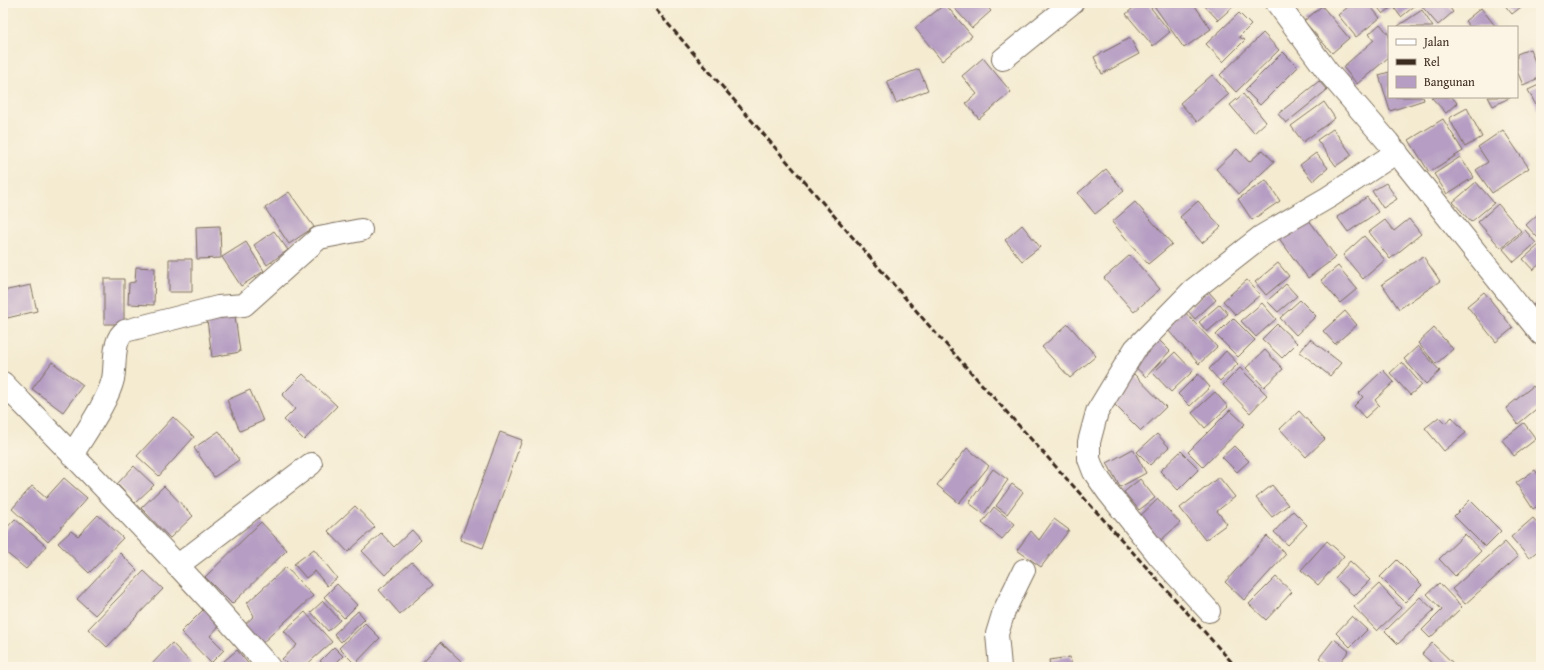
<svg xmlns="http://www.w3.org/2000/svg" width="1544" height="670" font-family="'Gentium Book Plus',serif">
<rect width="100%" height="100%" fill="#fcf5e5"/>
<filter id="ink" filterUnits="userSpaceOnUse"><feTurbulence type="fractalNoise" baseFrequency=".025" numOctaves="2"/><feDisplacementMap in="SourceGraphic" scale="8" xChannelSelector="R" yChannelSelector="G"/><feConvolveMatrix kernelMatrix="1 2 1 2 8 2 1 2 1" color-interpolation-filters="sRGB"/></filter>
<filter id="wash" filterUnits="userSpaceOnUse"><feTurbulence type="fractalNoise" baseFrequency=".012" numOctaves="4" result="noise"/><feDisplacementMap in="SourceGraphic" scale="16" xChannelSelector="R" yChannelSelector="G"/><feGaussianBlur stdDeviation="0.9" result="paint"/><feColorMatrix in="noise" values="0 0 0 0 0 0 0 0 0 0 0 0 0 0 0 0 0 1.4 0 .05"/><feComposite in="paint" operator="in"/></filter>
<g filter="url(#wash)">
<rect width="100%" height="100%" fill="#f4ebd1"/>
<g id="blocks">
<!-- building -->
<path fill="#b59dc3" d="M950,3H984L991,11L972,28Z
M1139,3H1147L1170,32L1153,46L1126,14Z
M1152,3H1193L1211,29L1184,48Z
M1202,3H1233L1235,5L1218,20Z
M1353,3H1368L1380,18L1356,37L1338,15Z
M1374,3H1416L1417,4L1401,17L1393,6L1383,14Z
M1419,3H1446L1453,12L1438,25Z
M1503,3H1526L1512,14Z
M945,4L972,36L942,61L915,28Z
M1322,6L1349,38L1332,53L1304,21Z
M1481,8L1496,27H1470L1465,21Z
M1422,10L1433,27H1399L1398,26Z
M1239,13L1251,25L1239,37L1245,40L1223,62L1206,44Z
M1380,24L1389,35V57L1357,84L1343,67L1374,40L1369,34Z
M1263,33L1279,50L1236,92L1220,75Z
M1130,38L1139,54L1102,74L1094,57Z
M1530,49L1541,77L1523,85L1517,71V54Z
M1283,52L1298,67L1260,105L1245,90Z
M983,58L1011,92L979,119L966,103L977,94L962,76Z
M919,69L928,90L896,103L887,81Z
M1389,72V97H1423L1424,100L1390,111L1379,75Z
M1212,75L1229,94L1197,122L1180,103Z
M1319,81L1327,90L1286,123L1278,114Z
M1541,84V107L1538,109L1528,90Z
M1243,94L1266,122L1254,133L1230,105Z
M1431,97H1452L1457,103L1446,113Z
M1488,97H1511L1493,106Z
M1324,102L1335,118L1303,142L1291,126Z
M1467,108L1482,137L1465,147L1449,118Z
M1443,119L1463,151L1429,172L1409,140Z
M1333,129L1352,155L1336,166L1317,140Z
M1503,130L1529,168L1492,193L1476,170L1488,162L1478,147Z
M1237,149L1249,162L1263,150L1274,162L1239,194L1216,169Z
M1316,153L1328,168L1313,181L1300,165Z
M1460,157L1474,177L1447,194L1434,174Z
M1106,169L1124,191L1095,214L1078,193Z
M1266,180L1280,201L1252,220L1238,199Z
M1476,182L1494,203L1471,222L1453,202Z
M1386,183L1397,199L1383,208L1372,191Z
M289,192L314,227L289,244L265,208Z
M1367,197L1378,212L1348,232L1337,217Z
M1198,201L1221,227L1202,243L1180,217Z
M1135,202L1172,244L1148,264L1112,222Z
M1498,204L1521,231L1501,248L1478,222Z
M1541,211V235L1538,238L1526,225Z
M1306,216L1336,257L1308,278L1278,237Z
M1409,219L1421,234L1390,259L1369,232L1385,220L1394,231Z
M1022,225L1040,247L1022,261L1005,240Z
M220,226L221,258L197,259L196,227Z
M1525,230L1536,243L1514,262L1503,249Z
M274,231L288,250L267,265L254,245Z
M1364,236L1385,260L1363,279L1343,255Z
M246,242L264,271L241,286L222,257Z
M1539,245L1541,247V263L1533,270L1523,259Z
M1130,255L1160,289L1134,312L1104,278Z
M1423,256L1440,281L1399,309L1382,284Z
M169,259H192V292H169Z
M1278,263L1289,276L1266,295L1255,282Z
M1338,266L1357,289L1340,303L1321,280Z
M136,267L155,268L154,305L128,304L129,283L135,282Z
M104,279H124V324H104Z
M1247,280L1260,295L1236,315L1223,301Z
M1286,284L1297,296L1278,312L1267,301Z
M31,285L37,311L3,319V291Z
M1208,291L1216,300L1195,319L1187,310Z
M1484,292L1513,328L1496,342L1467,306Z
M1541,299V316L1533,305Z
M1300,300L1316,316L1296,335L1280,318Z
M1262,303L1276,319L1256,337L1241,321Z
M1220,304L1228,314L1207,332L1199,322Z
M1183,310L1217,347L1199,364L1165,327Z
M1345,311L1357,325L1335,344L1323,331Z
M235,316L240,352L212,357L207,320Z
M1233,318L1255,340L1238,357L1216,335Z
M1068,324L1096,356L1070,378L1042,347Z
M1277,324L1297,343L1282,358L1262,339Z
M1434,328L1453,349L1436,364L1418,343Z
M1156,337L1170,351L1146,377L1131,363Z
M1310,339L1341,363L1330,376L1300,352Z
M1418,346L1440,371L1426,384L1404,359Z
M1265,350L1283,369L1264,387L1246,368Z
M1226,351L1238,364L1220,381L1209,369Z
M1175,352L1193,371L1171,392L1153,373Z
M52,362L83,385L63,412L32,389Z
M1402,362L1422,385L1410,395L1390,373Z
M1240,368L1267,395L1250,413L1223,385Z
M1383,370L1394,382L1375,400L1379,405L1365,418L1354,406L1363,397L1359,393Z
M303,374L337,406L304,440L284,420L295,409L282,395Z
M1134,374L1166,407L1141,431L1109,399Z
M1198,374L1210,387L1190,406L1178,394Z
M1533,386L1541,396V405L1518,424L1506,408Z
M250,390L263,421L240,431L227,400Z
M1215,392L1228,407L1205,428L1192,413Z
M1230,410L1245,424L1203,467L1188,452Z
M1299,411L1325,439L1306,457L1280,429Z
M173,417L194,437L159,476L137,456Z
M1439,417L1445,423L1452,417L1466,433L1444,451L1425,428Z
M1524,423L1536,439L1514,456L1502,440Z
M219,431L239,460L214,477L194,448Z
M500,432L522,440L483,548L460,540Z
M1157,434L1169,447L1150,465L1137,452Z
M1234,446L1249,461L1237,472L1222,457Z
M967,448L989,466L959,503L937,485Z
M1133,449L1146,473L1120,487L1107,463Z
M1181,451L1199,469L1178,490L1160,471Z
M134,466L154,485L135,503L117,484Z
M993,469L1008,480L984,514L969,503Z
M1535,470L1541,479V504L1533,509L1516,483Z
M1219,477L1235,497L1217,511L1227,524L1205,540L1180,508Z
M64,478L87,498L48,542L12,509L32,486L46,498Z
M1140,479L1155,498L1139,510L1124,492Z
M1012,484L1023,492L1007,514L996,506Z
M1272,485L1288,505L1272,517L1256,498Z
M164,486L193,516L170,538L141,508Z
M1158,499L1180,523L1160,541L1138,518Z
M1470,500L1501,531L1485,547L1454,516Z
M355,506L375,527L348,552L328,531Z
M994,507L1015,524L1002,539L982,523Z
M1293,511L1307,525L1288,545L1274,532Z
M98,515L123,538L89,573L58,543L71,531L78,536Z
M1533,518L1541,527V548L1529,558L1511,537Z
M15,519L46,546L26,569L3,550V532Z
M1054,519L1069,530L1041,567L1017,550L1031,531L1039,540Z
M261,522L287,550L232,604L205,577Z
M412,530L421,540L385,575L362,551L381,533L394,547Z
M1465,534L1481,551L1455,576L1439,559Z
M1267,536L1286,554L1244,600L1225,582Z
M1327,541L1344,556L1318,585L1301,570Z
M1505,542L1518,557L1465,604L1452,589Z
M314,549L337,578L327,586L315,571L306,578L294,564Z
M120,553L137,570L95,615L77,599Z
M1397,560L1422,585L1405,602L1380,577Z
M1350,561L1370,580L1354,596L1335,578Z
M412,562L433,585L400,614L379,590Z
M286,567L313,596L259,646L242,627L254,616L247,603Z
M144,571L163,589L107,647L88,629Z
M1276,577L1292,592L1266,620L1249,604Z
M1439,583L1462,607L1430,638L1422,630L1442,610L1427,594Z
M337,584L357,605L344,618L324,597Z
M1379,584L1401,608L1377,631L1354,607Z
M1420,597L1434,610L1398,644L1385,631Z
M323,601L340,620L328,631L311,612Z
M205,608L221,624L210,636L224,650L211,663L181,632Z
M358,611L365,619L341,642L334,634Z
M305,612L332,642L304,667H290L282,659L297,645L284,631Z
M1352,616L1367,630L1350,647L1336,633Z
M365,623L380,638L355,664L339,648Z
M1334,639L1349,651L1336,667H1331L1319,658Z
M441,642L462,662L458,667H418Z
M172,643L191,663L187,667H149Z
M1432,643L1455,665L1453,667H1436L1422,654Z
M334,647L343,656L332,667H327L320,661Z
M237,650L251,667H217Z
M1070,657L1072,667H1050L1049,660Z"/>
</g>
</g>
<g filter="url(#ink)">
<use href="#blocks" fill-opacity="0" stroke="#7c6e5d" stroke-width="1"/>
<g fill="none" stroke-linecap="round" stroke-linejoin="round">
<!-- street casing -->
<g stroke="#7c6e5d" stroke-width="24">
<path id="street" d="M1277,3L1327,71L1388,142L1541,334
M1003,59L1072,3
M3,383C93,476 184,569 269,667
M72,455C84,435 108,401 113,379C116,365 112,339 125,331L218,307L244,305L319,238L361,230
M177,566L311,464
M1209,611L1159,556L1108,492L1094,472L1089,459V442L1097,412L1135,349L1193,290L1262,236L1329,197L1397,152
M1000,667L997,634L1004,611L1024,570"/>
</g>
<!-- street -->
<use href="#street" stroke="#fff" stroke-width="22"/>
<!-- rail -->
<path stroke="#3b2a1e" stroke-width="3" stroke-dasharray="6 3" stroke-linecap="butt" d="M650,3L932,329L1236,667"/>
</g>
</g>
<!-- margin -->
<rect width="1544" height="670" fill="none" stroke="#fcf5e5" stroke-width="16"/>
<!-- legend -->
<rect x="1388" y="26" width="130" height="72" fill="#fcf5e5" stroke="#afa495"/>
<rect x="1396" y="39" width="20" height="6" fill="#ffffff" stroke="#afa495"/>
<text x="1424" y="46" font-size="12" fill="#3b2a1e">Jalan</text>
<rect x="1396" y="59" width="20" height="6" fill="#3b2a1e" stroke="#afa495"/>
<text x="1424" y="66" font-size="12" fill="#3b2a1e">Rel</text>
<rect x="1396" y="76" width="20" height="12" fill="#b59dc3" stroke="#afa495"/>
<text x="1424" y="86" font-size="12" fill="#3b2a1e">Bangunan</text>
</svg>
